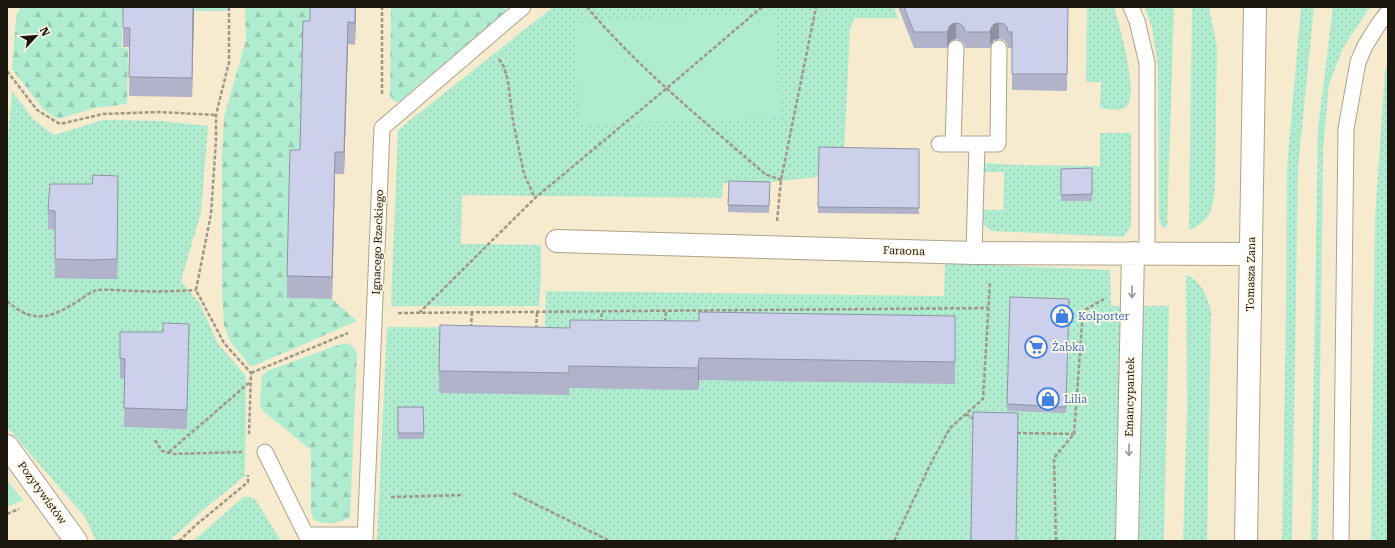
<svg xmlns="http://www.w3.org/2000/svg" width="1395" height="548" font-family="'Roboto Serif',serif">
<defs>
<pattern id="grass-dots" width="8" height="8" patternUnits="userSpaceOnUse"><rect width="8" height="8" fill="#b0edd0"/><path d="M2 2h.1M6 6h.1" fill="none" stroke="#97cab1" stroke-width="1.8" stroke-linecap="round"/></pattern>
<pattern id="forest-firs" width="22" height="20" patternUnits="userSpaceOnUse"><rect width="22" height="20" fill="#b0edd0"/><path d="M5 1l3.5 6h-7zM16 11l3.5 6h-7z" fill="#97cab1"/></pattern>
</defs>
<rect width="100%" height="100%" fill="#f6eacf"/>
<!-- grass -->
<path fill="url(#grass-dots)" d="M553,7H894L898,18H855L850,28L844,154H819V177L770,182L723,183L722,198L462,195L461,244L541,245V277L539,306H391L398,130Z
M1087,7H1114C1119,23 1139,94 1127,106C1121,112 1108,109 1100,108L1101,82H1086Z
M1145,7H1174L1167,228L1162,226L1159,219L1158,66L1152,28Z
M1192,7H1209L1217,47L1215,181C1214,204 1213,221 1189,230Z
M1301,7H1314L1298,168L1292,541H1282L1286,318L1287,167Z
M1333,7H1370L1343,48L1329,84L1323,150L1318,541H1311L1318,129Z
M1388,66V541H1371L1375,218L1385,70Z
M12,91L34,120L54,135L103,120L161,121L208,126L201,212L181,281L200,304L218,344L246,376L245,476L208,506L169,541H96L85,517L7,427V150Z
M1100,133H1131V226L1123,237L992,231C982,225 982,221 981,210H1003L1004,172H984V163L1015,165L1100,166Z
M945,263L1110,270L1111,306H1169L1164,541H377L387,327L545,328L546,291L944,296Z
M1186,275C1201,280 1207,296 1211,311L1207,541H1183L1187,409Z
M245,496L255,499L281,541H193Z"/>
<!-- forest -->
<path fill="url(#forest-firs)" d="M20,7H228V11H165V18H122V48L128,49L127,104L95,108L58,119L44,110L12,69L16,19Z
M245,7H311L300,172L288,298L332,299L357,321L251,367L230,341L224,325L222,288V157L224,117L246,40Z
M391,7H506V11L399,102L392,100L390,95Z
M348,343L353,347L357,353L350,518C336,523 327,526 313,519L311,511V450L263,411L260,404L262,376L267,371L338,345Z"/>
<!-- park -->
<path fill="#b0edd0" d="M775,14L780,117L580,125L575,22Z
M7,480L23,500L7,507Z"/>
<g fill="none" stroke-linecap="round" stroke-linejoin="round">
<!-- lane casing -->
<g stroke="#aea289" stroke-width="17">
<path id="lane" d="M1131,7L1137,21L1147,63V253
M956,48L953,144H998L999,48
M939,144H953
M974,253L977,144
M265,452L306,535H365
M365,541L382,128L523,7
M1341,541L1346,129L1358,62L1365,46L1378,25L1388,12"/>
</g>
<!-- street casing -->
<g stroke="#aea289" stroke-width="24">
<path id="street" d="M557,241L974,253L1251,254
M7,446L76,541
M1127,541L1133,253"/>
</g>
<!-- secondary casing -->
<g stroke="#aea289" stroke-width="24">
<path id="secondary" d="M1246,541L1255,7"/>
</g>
<!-- path -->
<path stroke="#a09884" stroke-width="2.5" stroke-dasharray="4 2" stroke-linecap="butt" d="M229,7V62L216,115V140L211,214L196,290L224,343L251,373L249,434
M587,7C639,69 704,121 765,174L781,180
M499,59L504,67L508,81L513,121L524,174L535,198
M7,71L37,110L60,124L103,114L159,112L216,115
M382,94V7
M777,221L781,180L816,7
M7,301C35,326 53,317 81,299C86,296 92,291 97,290C110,289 124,291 137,291C157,292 176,291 196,290
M398,313L989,308
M419,313L535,198L667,88L762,7
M665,322L666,311
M601,323L602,311
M471,328L472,312
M536,329L537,312
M251,373L348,333
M966,414L975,420
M1017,433L1074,434
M155,440L162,451L174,454L242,452
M169,452L250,382
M513,493L610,541
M391,497L463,495
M7,514L19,509
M179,541L196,525L248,482V475
M894,541L930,465L950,428L983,399L990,282
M1056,541L1054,458L1074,434L1083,311L1104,299"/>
<!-- lane -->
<use href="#lane" stroke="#fff" stroke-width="15"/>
<!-- street -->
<use href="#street" stroke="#fff" stroke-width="22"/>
<!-- secondary -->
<use href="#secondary" stroke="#fff" stroke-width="22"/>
</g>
<!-- wall -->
<path fill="#b0b3ca" d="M194,7L192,97L129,96L130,47H123V28Z
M356,7L355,45L348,44L344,174H335L332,299L287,298V276L300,150L310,21Z
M898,7H1068L1067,91L1012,90V48H1008L1007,43L1004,40L999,39L994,40L991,44L990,48H965L964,44L961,41L956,39L952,40L949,43L947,48H914Z
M819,147L919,149V214L818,213Z
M1092,168V201H1061V169Z
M770,188L769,213L728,212V205Z
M118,195L117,279H93L55,278V230L48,229V210Z
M1010,297L1069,299L1066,413L1007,411Z
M955,316V384L699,380L698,390L569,388V395L439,393V371L570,328L699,321Z
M120,332L189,343L187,429L124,427L125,378H120Z
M398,407H423L424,439H398Z"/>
<!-- shaded-wall -->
<path fill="#9092a4" d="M193,7L194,12L192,97V78Z
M355,7H356L355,45Z
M348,22V44L344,174V152Z
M956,23V39L952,40L949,43L947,48V32L949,27L952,24Z
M999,23V39L994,40L991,44L990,48V32L991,28L994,24Z
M335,152V174L332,299V277Z
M118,176V195L117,279V259Z
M699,358V380L698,390V368Z
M1018,413V435L1016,541Z"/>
<!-- building -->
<path fill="#cdd0eb" stroke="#9092a4" d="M123,7H193L192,78L129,77L130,28H123Z
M310,7H355V23L348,22L344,152H335L332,277L287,276L290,150H300L303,21H310Z
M904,7H1068L1067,74H1012V32H1008L1007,27L1004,24L999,23L994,24L991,28L990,32H965L964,28L961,24L956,23L952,24L949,27L947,32H914Z
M819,147L919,149V208L818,207Z
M1092,168V194L1061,195V169Z
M93,175L118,176L117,259L93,260L55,259V211L48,210L50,184H92Z
M729,181L770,182L769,206L728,205Z
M1010,297L1069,299L1066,407L1007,404Z
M699,312L955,316V362L699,358L698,368L569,366V373L439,371L440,325L570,328V320L699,321Z
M163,323L189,324L187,410L124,408L125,359L120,358V332H163Z
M398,407H423L424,433H398Z
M973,412L1018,413L1016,541H971Z"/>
<!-- one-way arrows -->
<defs><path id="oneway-shaft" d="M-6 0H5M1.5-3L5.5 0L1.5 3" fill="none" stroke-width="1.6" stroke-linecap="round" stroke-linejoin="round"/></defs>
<g stroke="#989793">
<use href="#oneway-shaft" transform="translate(1132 292) rotate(91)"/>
<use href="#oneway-shaft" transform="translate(1129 450) rotate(91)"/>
</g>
<!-- icons -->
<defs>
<g id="shop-ring" transform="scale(1.15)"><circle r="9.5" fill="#fff7e7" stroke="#3f7fe0" stroke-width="1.5"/><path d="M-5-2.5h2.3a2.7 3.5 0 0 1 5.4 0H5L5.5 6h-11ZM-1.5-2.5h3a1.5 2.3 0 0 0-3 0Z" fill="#3f7fe0"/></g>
<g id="supermarket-ring" transform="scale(1.15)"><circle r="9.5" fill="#fff7e7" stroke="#3f7fe0" stroke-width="1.5"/><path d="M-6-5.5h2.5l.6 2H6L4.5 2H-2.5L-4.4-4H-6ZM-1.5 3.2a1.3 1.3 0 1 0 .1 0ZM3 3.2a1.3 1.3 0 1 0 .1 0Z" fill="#3f7fe0"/></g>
</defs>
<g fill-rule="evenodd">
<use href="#shop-ring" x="1062" y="316"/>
<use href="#supermarket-ring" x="1036" y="347"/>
<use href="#shop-ring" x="1048" y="399"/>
</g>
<g text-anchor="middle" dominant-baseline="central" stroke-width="3.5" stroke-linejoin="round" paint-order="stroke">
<!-- street labels -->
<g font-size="11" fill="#1b170e" stroke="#fff7e7">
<text transform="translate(378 242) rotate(-88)">Ignacego Rzeckiego</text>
<text transform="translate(904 251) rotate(2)">Faraona</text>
<text transform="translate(1251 274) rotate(-89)">Tomasza Zana</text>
<text transform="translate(1130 397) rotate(-89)">Emancypantek</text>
<text transform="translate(42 493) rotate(54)">Pozytywistów</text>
</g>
<!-- shop labels -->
<g font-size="11" fill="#366cbe" stroke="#fff7e7" text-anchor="start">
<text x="1078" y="316">Kolporter</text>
<text x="1052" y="347">Żabka</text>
<text x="1064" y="399">Lilia</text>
</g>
</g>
<!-- border -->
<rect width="1395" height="548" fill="none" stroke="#1b170e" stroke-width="16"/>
<!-- north arrow -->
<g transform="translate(36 36) rotate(64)" stroke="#fff7e7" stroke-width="3" paint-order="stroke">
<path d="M0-3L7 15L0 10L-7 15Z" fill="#1b170e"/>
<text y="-6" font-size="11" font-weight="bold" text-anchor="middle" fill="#1b170e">N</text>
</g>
</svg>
